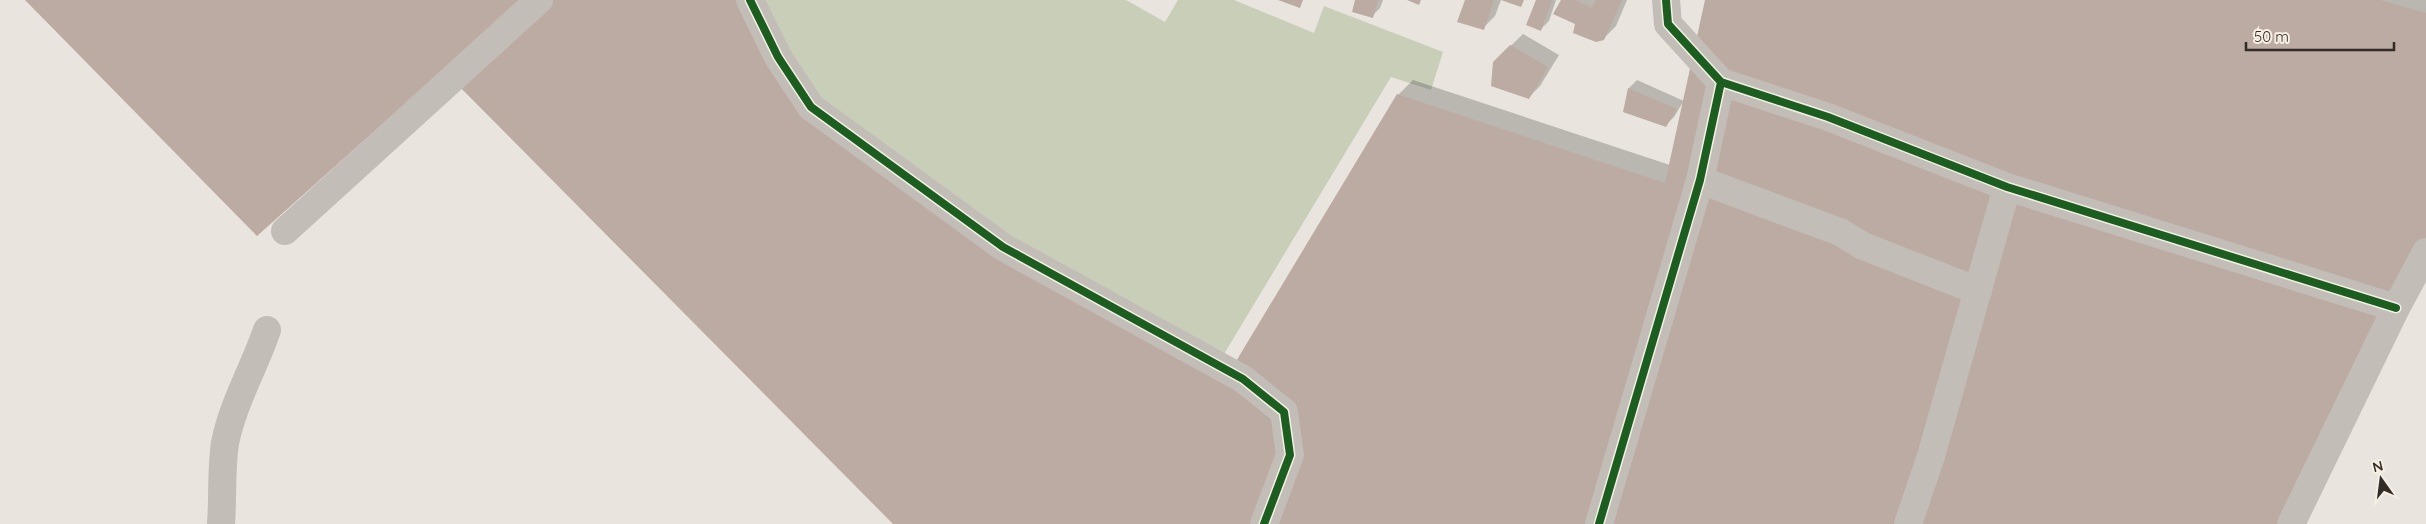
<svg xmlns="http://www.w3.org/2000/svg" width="2426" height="524" font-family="Quicksand,sans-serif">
<rect width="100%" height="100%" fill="#e9e5de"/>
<!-- green -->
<path fill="#c9ceb9" d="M759,0H1126L1165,22L1178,0H1234L1314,33L1324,6L1443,52L1431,90L1391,77L1221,359L1007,241L817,102Z"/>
<!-- shadow -->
<path fill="#0003" d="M27,0L786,45L820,97L1014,239L1238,362L1398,95L1413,80L1670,165L1683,102L1674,117L1666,125L1624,112L1629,88L1637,80L1684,101L1706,0H2426V255L895,524L443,69Z
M1357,0H1383L1380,8L1372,16Z
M1466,0H1501L1495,16L1483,28Z
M1537,0H1556L1549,21L1541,29Z
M1563,0H1627L1616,26L1603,39L1576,24Z
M1523,34L1559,55L1540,86L1528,98L1494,62Z"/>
<!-- building -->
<path fill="#bbaba2" d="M25,0H743L806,112L1226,378L1397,94L1665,183L1705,0H2380L2426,13V244L2286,524H893L443,70L257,236Z
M1278,0H1303L1300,8Z
M1355,0H1378L1373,18L1352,12Z
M1407,0H1421L1419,5Z
M1465,0H1494L1484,30L1457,22Z
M1501,0H1524L1521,7Z
M1536,0H1552L1541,31L1526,25Z
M1561,0H1575L1592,8L1596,0H1622L1604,40L1596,42L1573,33L1575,24L1553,14Z
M1510,45L1548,67L1529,99L1491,86L1493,62Z
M1628,88L1677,109L1666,127L1623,112Z"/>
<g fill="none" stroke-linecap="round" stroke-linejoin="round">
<!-- minor -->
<path stroke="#c2bdb7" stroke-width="28" d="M750,0L778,57L811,107L1003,247L1243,379L1284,412L1290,455L1264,524
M1666,0L1668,24L1721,82L1828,117L2007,187L2396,308
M1700,180L1840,232L1863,246L1978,291
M285,231L539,0
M221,524C223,498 221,469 225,443C233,403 254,368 267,330
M1599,524L1700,180L1721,82
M1908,524L1931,456L2007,187
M2291,524L2396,308L2426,252"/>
<!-- cycleway casing -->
<g stroke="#f6efe5" stroke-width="11">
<path id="cycleway" d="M750,0L778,57L811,107L1003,247L1243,379L1284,412L1290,455L1264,524
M1666,0L1668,24L1721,82L1828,117L2007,187L2396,308
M1599,524L1700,180L1721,82"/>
</g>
<!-- cycleway -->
<use href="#cycleway" stroke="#1b5e20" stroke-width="8"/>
</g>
<!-- north arrow -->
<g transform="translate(2381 479) rotate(346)" stroke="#f6efe5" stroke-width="4" paint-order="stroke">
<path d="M0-4L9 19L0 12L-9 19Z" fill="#322b26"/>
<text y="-8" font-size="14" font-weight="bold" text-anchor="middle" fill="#322b26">N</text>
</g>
<!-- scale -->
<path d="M2246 42v8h148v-8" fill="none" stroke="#322b26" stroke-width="2.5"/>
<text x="2254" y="42" font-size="15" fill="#322b26" stroke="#f6efe5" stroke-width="4" paint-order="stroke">50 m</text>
</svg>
